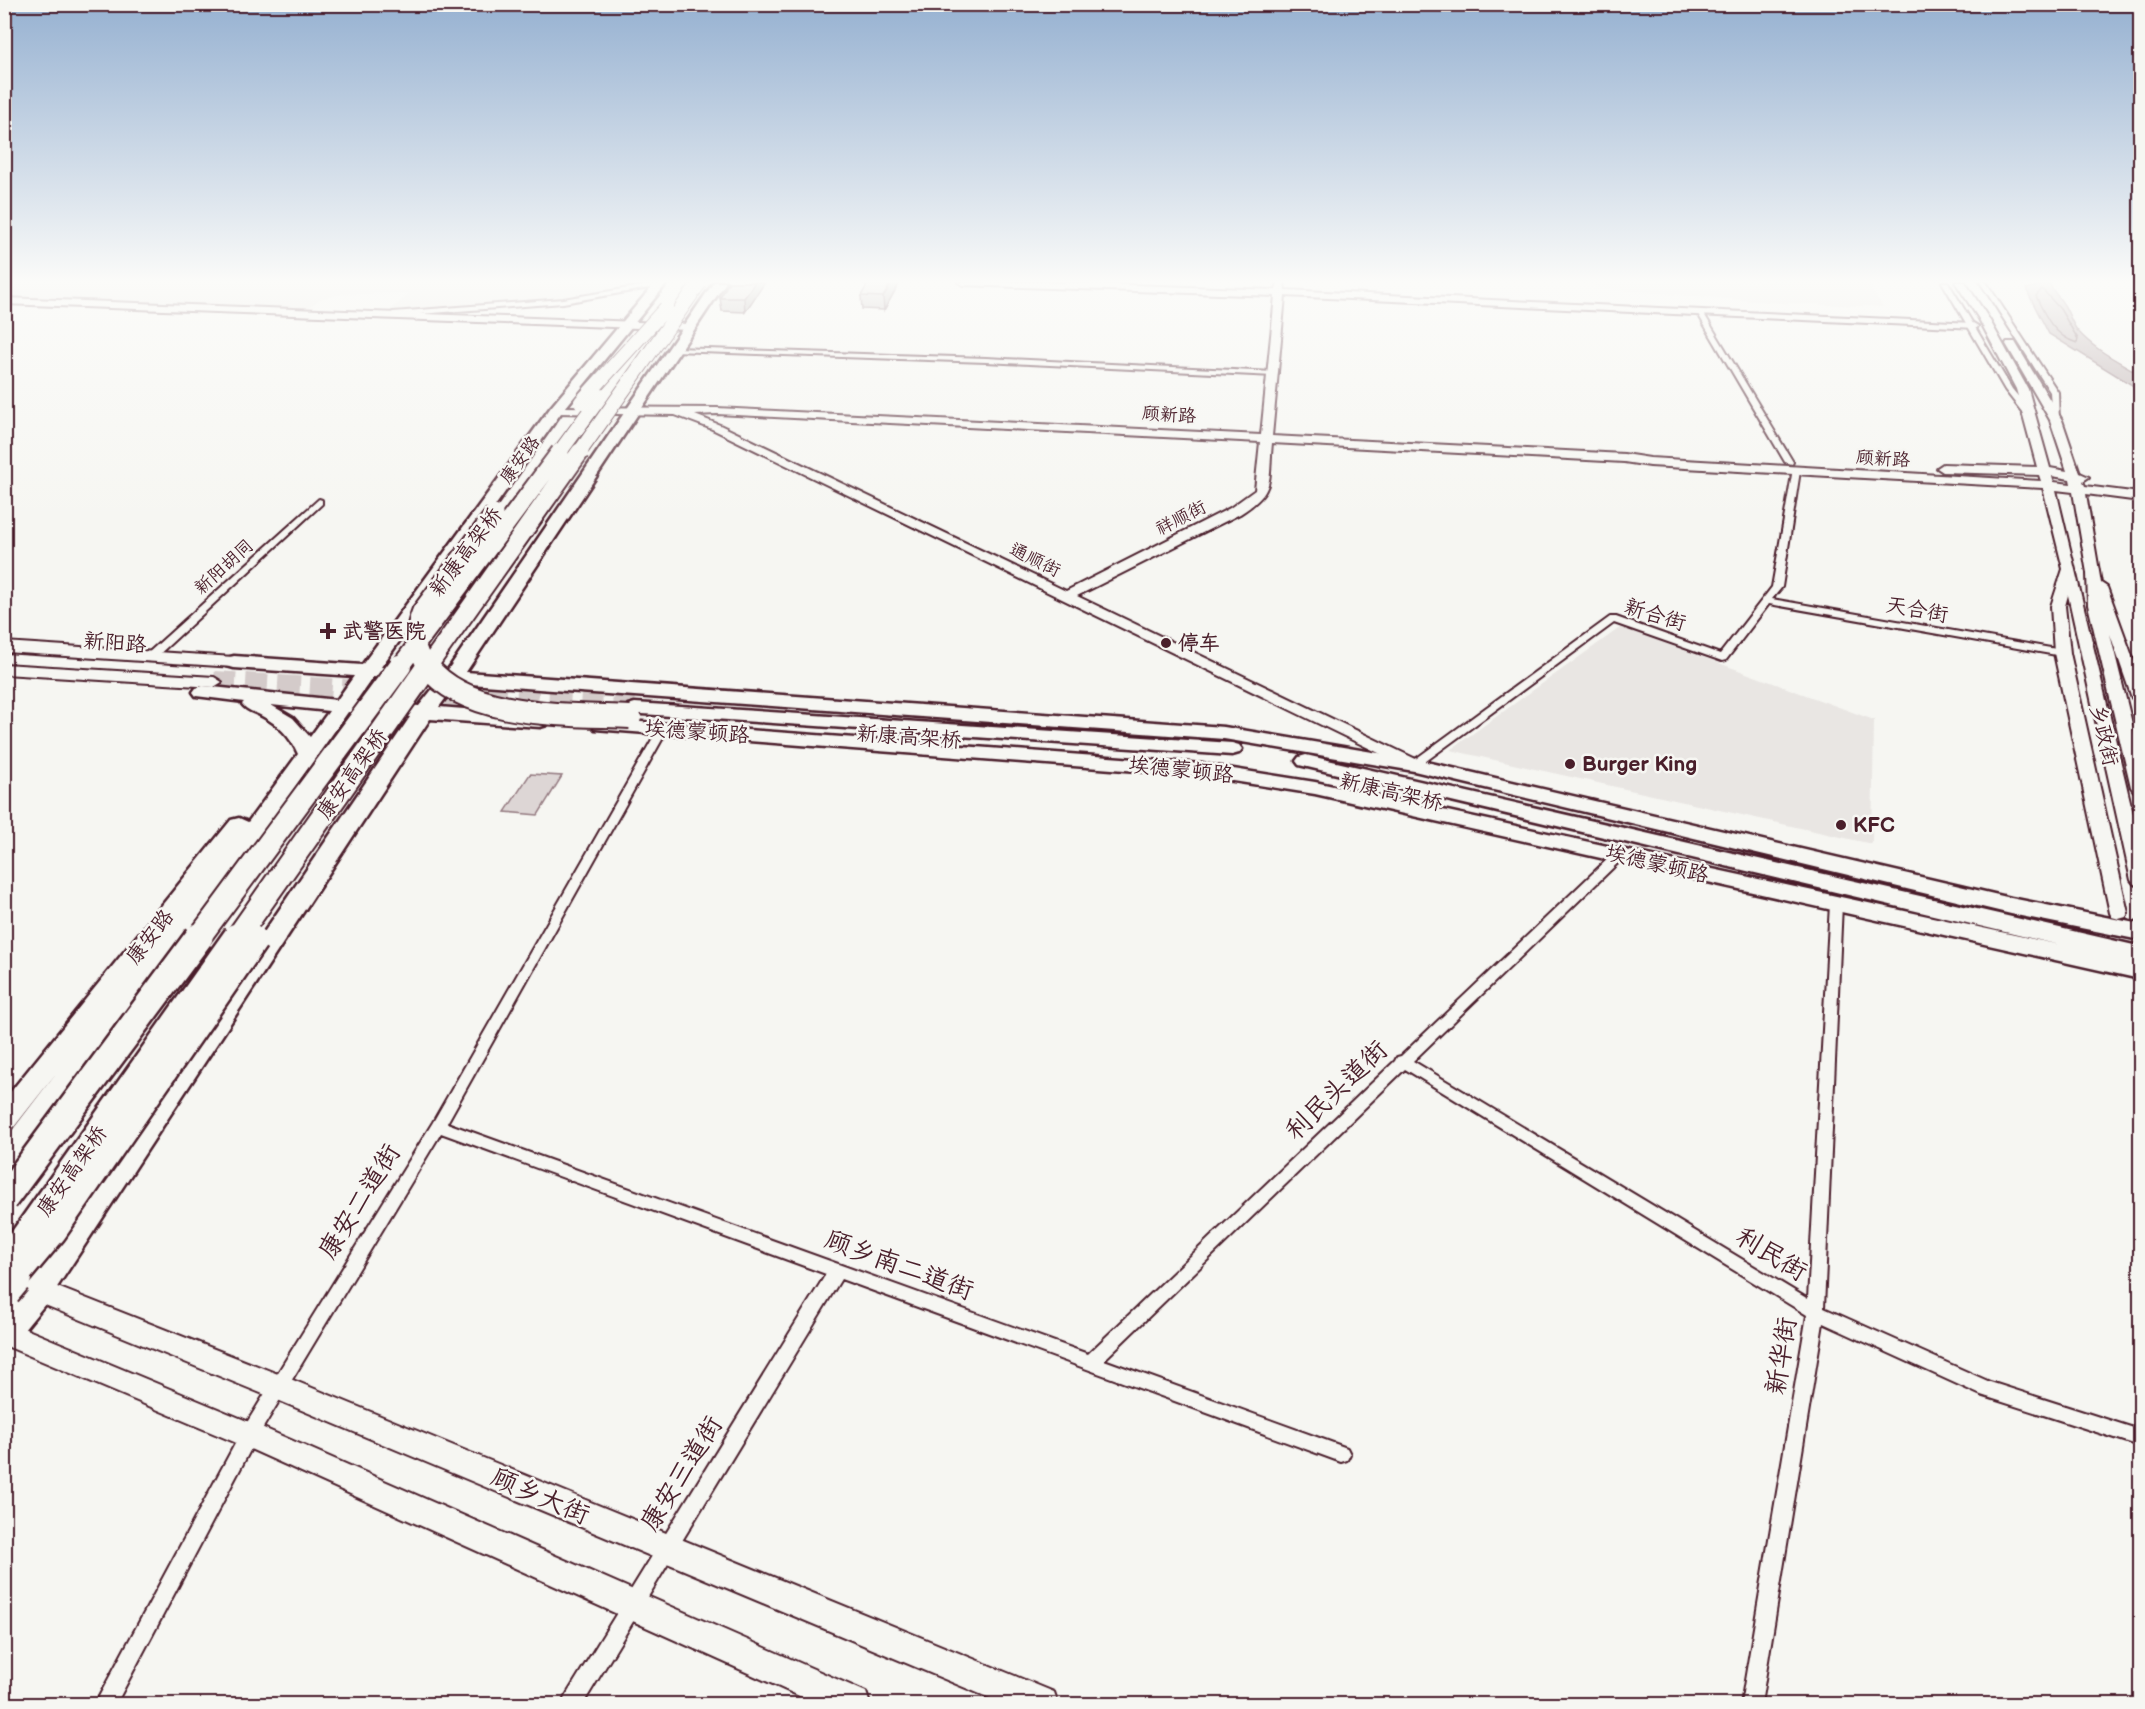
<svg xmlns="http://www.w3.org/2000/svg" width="2145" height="1709" font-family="'Balsamiq Sans','LXGW WenKai TC',sans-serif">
<rect width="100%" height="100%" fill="#f6f6f2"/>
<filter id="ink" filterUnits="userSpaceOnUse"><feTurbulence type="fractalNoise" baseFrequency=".0167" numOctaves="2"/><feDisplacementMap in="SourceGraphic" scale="12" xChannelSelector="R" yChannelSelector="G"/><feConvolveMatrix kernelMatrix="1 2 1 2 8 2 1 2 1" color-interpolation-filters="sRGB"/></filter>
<g filter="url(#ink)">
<!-- built -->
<path fill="#e9e6e3" d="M5,282H644L545,300L385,314L409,294H343L320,299L305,310L5,299Z
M1595,282H1867L1883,307L1779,303L1595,288Z
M1621,627L1874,720L1872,844L1450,750Z"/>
<!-- green -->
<path fill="#ddd6d5" stroke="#947a80" stroke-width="1.5" d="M530,774L562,776L538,815L505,812Z"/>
<!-- water -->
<path fill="#bbadae" stroke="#8e747a" stroke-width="1.5" d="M2034,282H2049C2052,292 2059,296 2064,305C2069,313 2071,322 2077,330C2094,350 2118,361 2140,374V390L2049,334L2026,289L2037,286Z"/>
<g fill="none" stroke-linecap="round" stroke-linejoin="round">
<!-- shore -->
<path stroke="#77585f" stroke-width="1.5" d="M2042,289L2060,309L2078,339L2077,343C2054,336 2045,316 2036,296Z"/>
<!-- highway-tunnel -->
<path stroke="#d4cbca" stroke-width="22" stroke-dasharray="22 10" stroke-linecap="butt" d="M214,682L458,697
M453,688L640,700"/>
<!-- street casing -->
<g stroke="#4a1f2b" stroke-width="4">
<path id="street" d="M1942,282H1948L2012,389L2032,413V417H2026L2005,390Z
M1980,282H1986L2058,392L2059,422L2052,420L2050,392Z
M659,283L662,285L661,286L563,303L393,316L390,314L393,312L563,299Z
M1701,312L1704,314L1793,462L1792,464L1785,462L1698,314Z
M675,348L986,358L1274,372L1278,374L1274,376L986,362L673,351V349Z
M1793,469L1800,471L1782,587L1772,599L2062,650L2067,653L2062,656L1769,604L1726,660L1722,661L1614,623L1418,767H1410L1408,765L1410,763L1610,617H1616L1720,654L1772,587Z
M319,499L322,500V504L155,658H147V654Z
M2130,663L2140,664V670L2126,668L2125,666Z
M663,726L668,729L447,1123L1088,1354L1395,1061L1397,1057L1401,1056L1614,853L1618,852L1624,856L1622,859L1413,1061L1808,1299L1830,904L1836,900L1840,901L1842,904L1824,1308L1990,1382L2140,1430V1446L1981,1395L1823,1323L1761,1704H1741L1807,1315L1405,1069L1104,1360L1347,1448L1350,1454L1347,1460L1341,1462L841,1279L583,1704H562L565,1697L826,1274L441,1133L255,1441L116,1704H95L243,1429L433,1122L658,729Z"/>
</g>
<!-- secondary casing -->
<g stroke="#4a1f2b" stroke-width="4">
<path id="secondary" d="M958,282H1046L1276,290L1278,282H1284L1285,290L1973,323L1978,326L1977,328L1285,296L1272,436L1624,454L1650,458L2041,481L2039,475L1943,472L1937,468L1943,464L2037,467L2016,389L1979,319L1955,282H1965L1989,319L2028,389L2050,468L2067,471L2050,420L2006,344L2007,342H2015L2062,420L2080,473L2089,477L2083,481L2085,486L2140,493V501L2086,494L2101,583L2107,587L2140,678V703L2132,698L2110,634L2140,756V792L2134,791L2131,787L2088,605L2087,573L2073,492L2056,490L2140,843V886L2134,884L2131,880L2068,595L2065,606L2070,653L2128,913L2126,917L2119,919L2112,917L2110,913L2054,653L2051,606L2063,569L2043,488L1650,466L1624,462L1272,443C1268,483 1276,491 1240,514L1077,596L1420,761L1422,765L1420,769L1414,770L712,429L675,415L556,413L550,410L556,407L717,408L1261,435L1275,296L963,285ZM717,414L1260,442L1255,490L1230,508L1066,591L720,425L695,415ZM2052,476L2070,479L2071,484L2054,482Z
M4,298L690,324L695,327L690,330L4,304Z
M2140,964V980L2133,978L2130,973L2133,966Z"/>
</g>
<!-- primary casing -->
<g stroke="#4a1f2b" stroke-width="4">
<path id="primary" d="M4,642L234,657L242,662L234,667L4,652Z
M4,664L214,677L222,682L214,687L4,674Z
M27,1275L288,1378L1054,1692L1058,1704H1004L268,1396L18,1294L14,1286L18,1278Z
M4,1320L259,1426L866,1692L870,1704H817L239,1444L4,1345Z"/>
</g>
<!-- highway casing -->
<g stroke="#4a1f2b" stroke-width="5">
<path id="highway" d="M656,282H668L561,413L381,667L447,671L714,282H726L466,672L1224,727L1414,759L2011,898L2140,924V940L2011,914L1414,771L1224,739L457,683L439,707L540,715L547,717L550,721L547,725L540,727L430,719L50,1298L15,1341L4,1344V1308L28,1280L410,717L348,712L238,867L14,1170L4,1173V1141L57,1072L14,1127L4,1130V1100L231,820L239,818L248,822L298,754C290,736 279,725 262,716C255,712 247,711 242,704L244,702L196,696L193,692L196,688L203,686L337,700L354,676L234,668L227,666L225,662L227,658L234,656L362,665L551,407ZM373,677L438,682L419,706L356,701ZM271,705L329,711L310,737L293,718Z
M635,703L1232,743L1239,745L1242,749L1239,753L1232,755L628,713L625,709L628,705Z
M602,719L1202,764L1315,782L2060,945L1299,765L1296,761L1299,757L1306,755L2138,946H2140V962H2138L2140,963V979L1315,794L1202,776L595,729L592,725L595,721Z"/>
</g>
<!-- street -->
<use href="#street" fill="#f6f6f2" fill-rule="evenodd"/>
<!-- secondary -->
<use href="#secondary" fill="#f6f6f2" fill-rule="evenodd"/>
<!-- primary -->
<use href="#primary" fill="#f6f6f2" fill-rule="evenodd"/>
<!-- highway -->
<use href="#highway" fill="#f6f6f2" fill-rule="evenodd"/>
<!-- highway-bridge-far4 casing -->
<g stroke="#4a1f2b" stroke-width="16" stroke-linecap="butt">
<path id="highway-bridge-far4" d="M581,402L666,308
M559,453L601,396
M579,453L700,282"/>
</g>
<!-- highway-bridge-far3 casing -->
<g stroke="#4a1f2b" stroke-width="21" stroke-linecap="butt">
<path id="highway-bridge-far3" d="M399,668L560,452
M427,668L580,452
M428,668C414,649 412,633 421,611L494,514"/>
</g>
<!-- highway-bridge-far2 casing -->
<g stroke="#4a1f2b" stroke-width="26" stroke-linecap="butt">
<path id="highway-bridge-far2" d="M427,666C468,719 569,714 630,717
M198,939L400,666
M236,939L428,666"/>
</g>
<!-- highway-bridge-far1 casing -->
<g stroke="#4a1f2b" stroke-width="32" stroke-linecap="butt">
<path id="highway-bridge-far1" d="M4,1199L199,937
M4,1266L237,937
M12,1280L53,1231L254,940"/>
</g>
<!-- highway-bridge casing -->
<g stroke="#4a1f2b" stroke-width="38" stroke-linecap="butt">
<path id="highway-bridge" d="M4,1290L14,1278"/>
</g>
<!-- highway-bridge-far4 -->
<use href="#highway-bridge-far4" stroke="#f6f6f2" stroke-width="14"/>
<!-- highway-bridge-far3 -->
<use href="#highway-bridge-far3" stroke="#f6f6f2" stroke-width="17"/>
<!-- highway-bridge-far2 -->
<use href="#highway-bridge-far2" stroke="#f6f6f2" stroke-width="22"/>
<!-- highway-bridge-far1 -->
<use href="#highway-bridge-far1" stroke="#f6f6f2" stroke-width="27"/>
<!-- highway-bridge -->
<use href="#highway-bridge" stroke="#f6f6f2" stroke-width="34"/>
</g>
<!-- wall -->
<path fill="#afa6a5" stroke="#4a1f2b" stroke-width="1.5" d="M729,282H765L745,312L722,311L720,298Z
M869,282H900L884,310L862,309L861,296Z"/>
<!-- shaded-wall -->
<path fill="#8f8786" stroke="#4a1f2b" stroke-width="1.5" d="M755,282H765L745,312L744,298Z
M892,282H900L884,310L883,297Z"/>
<!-- building -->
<path fill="#ccc1c0" stroke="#4a1f2b" stroke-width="1.5" d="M729,282H755L744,298H720Z
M869,282H892L883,297L861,296Z"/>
</g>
<!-- sky -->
<linearGradient id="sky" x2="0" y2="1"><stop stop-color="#96b1d1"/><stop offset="0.54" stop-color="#fbfbf9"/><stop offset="1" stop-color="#fbfbf9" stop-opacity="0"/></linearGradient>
<rect width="2145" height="521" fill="url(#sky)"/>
<!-- markers -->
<g fill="#4a1f2b" stroke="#f6f6f2" stroke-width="2">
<path d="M325 622h6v6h6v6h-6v6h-6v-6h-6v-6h6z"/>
<circle cx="1166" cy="643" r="6"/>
<circle cx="1570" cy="764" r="6"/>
<circle cx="1841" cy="825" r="6"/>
</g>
<g text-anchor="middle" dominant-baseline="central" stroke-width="5" stroke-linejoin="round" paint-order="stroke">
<!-- far-street labels -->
<g font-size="18" fill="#4a1f2b" stroke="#f6f6f2">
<text transform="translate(1169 415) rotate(3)">顾新路</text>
<text transform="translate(1883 459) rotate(3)">顾新路</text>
<text transform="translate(520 460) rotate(-54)">康安路</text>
<text transform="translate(1181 518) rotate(-27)">祥顺街</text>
<text transform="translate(1035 560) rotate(26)">通顺街</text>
<text transform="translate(224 567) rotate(-42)">新阳胡同</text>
</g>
<!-- street labels -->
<g font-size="21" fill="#4a1f2b" stroke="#f6f6f2">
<text transform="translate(466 552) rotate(-53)">新康高架桥</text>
<text transform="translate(1917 610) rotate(10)">天合街</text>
<text transform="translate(1655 615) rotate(17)">新合街</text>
<text transform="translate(115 643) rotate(4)">新阳路</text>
<text transform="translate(697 732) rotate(4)">埃德蒙顿路</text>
<text transform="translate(2104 735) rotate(77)">乡政街</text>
<text transform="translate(909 737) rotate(4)">新康高架桥</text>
<text transform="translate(1181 770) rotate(6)">埃德蒙顿路</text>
<text transform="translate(352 774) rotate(-55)">康安高架桥</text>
<text transform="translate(1391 792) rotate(13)">新康高架桥</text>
<text transform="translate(1657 864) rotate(13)">埃德蒙顿路</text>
<text transform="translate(150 937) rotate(-52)">康安路</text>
<text transform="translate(72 1171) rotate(-55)">康安高架桥</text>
</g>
<!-- poi labels -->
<g font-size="21" font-weight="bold" fill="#4a1f2b" stroke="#f6f6f2" text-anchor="start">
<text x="342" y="631">武警医院</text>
<text x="1178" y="643">停车</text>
<text x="1582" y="764">Burger King</text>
<text x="1853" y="825">KFC</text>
</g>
<!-- near-street labels -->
<g font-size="26" fill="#4a1f2b" stroke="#f6f6f2">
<text transform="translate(1337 1091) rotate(-44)">利民头道街</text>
<text transform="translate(360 1202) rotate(-58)">康安二道街</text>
<text transform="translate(1771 1255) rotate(31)">利民街</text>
<text transform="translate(899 1266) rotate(20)">顾乡南二道街</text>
<text transform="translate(1782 1356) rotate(-81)">新华街</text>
<text transform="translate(682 1474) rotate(-58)">康安三道街</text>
<text transform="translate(540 1497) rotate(23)">顾乡大街</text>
</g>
</g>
<!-- margin -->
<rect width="2145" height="1709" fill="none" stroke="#f6f6f2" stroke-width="24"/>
<rect x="12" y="12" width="2121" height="1685" fill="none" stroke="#4a1f2b" stroke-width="2" filter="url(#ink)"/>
</svg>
